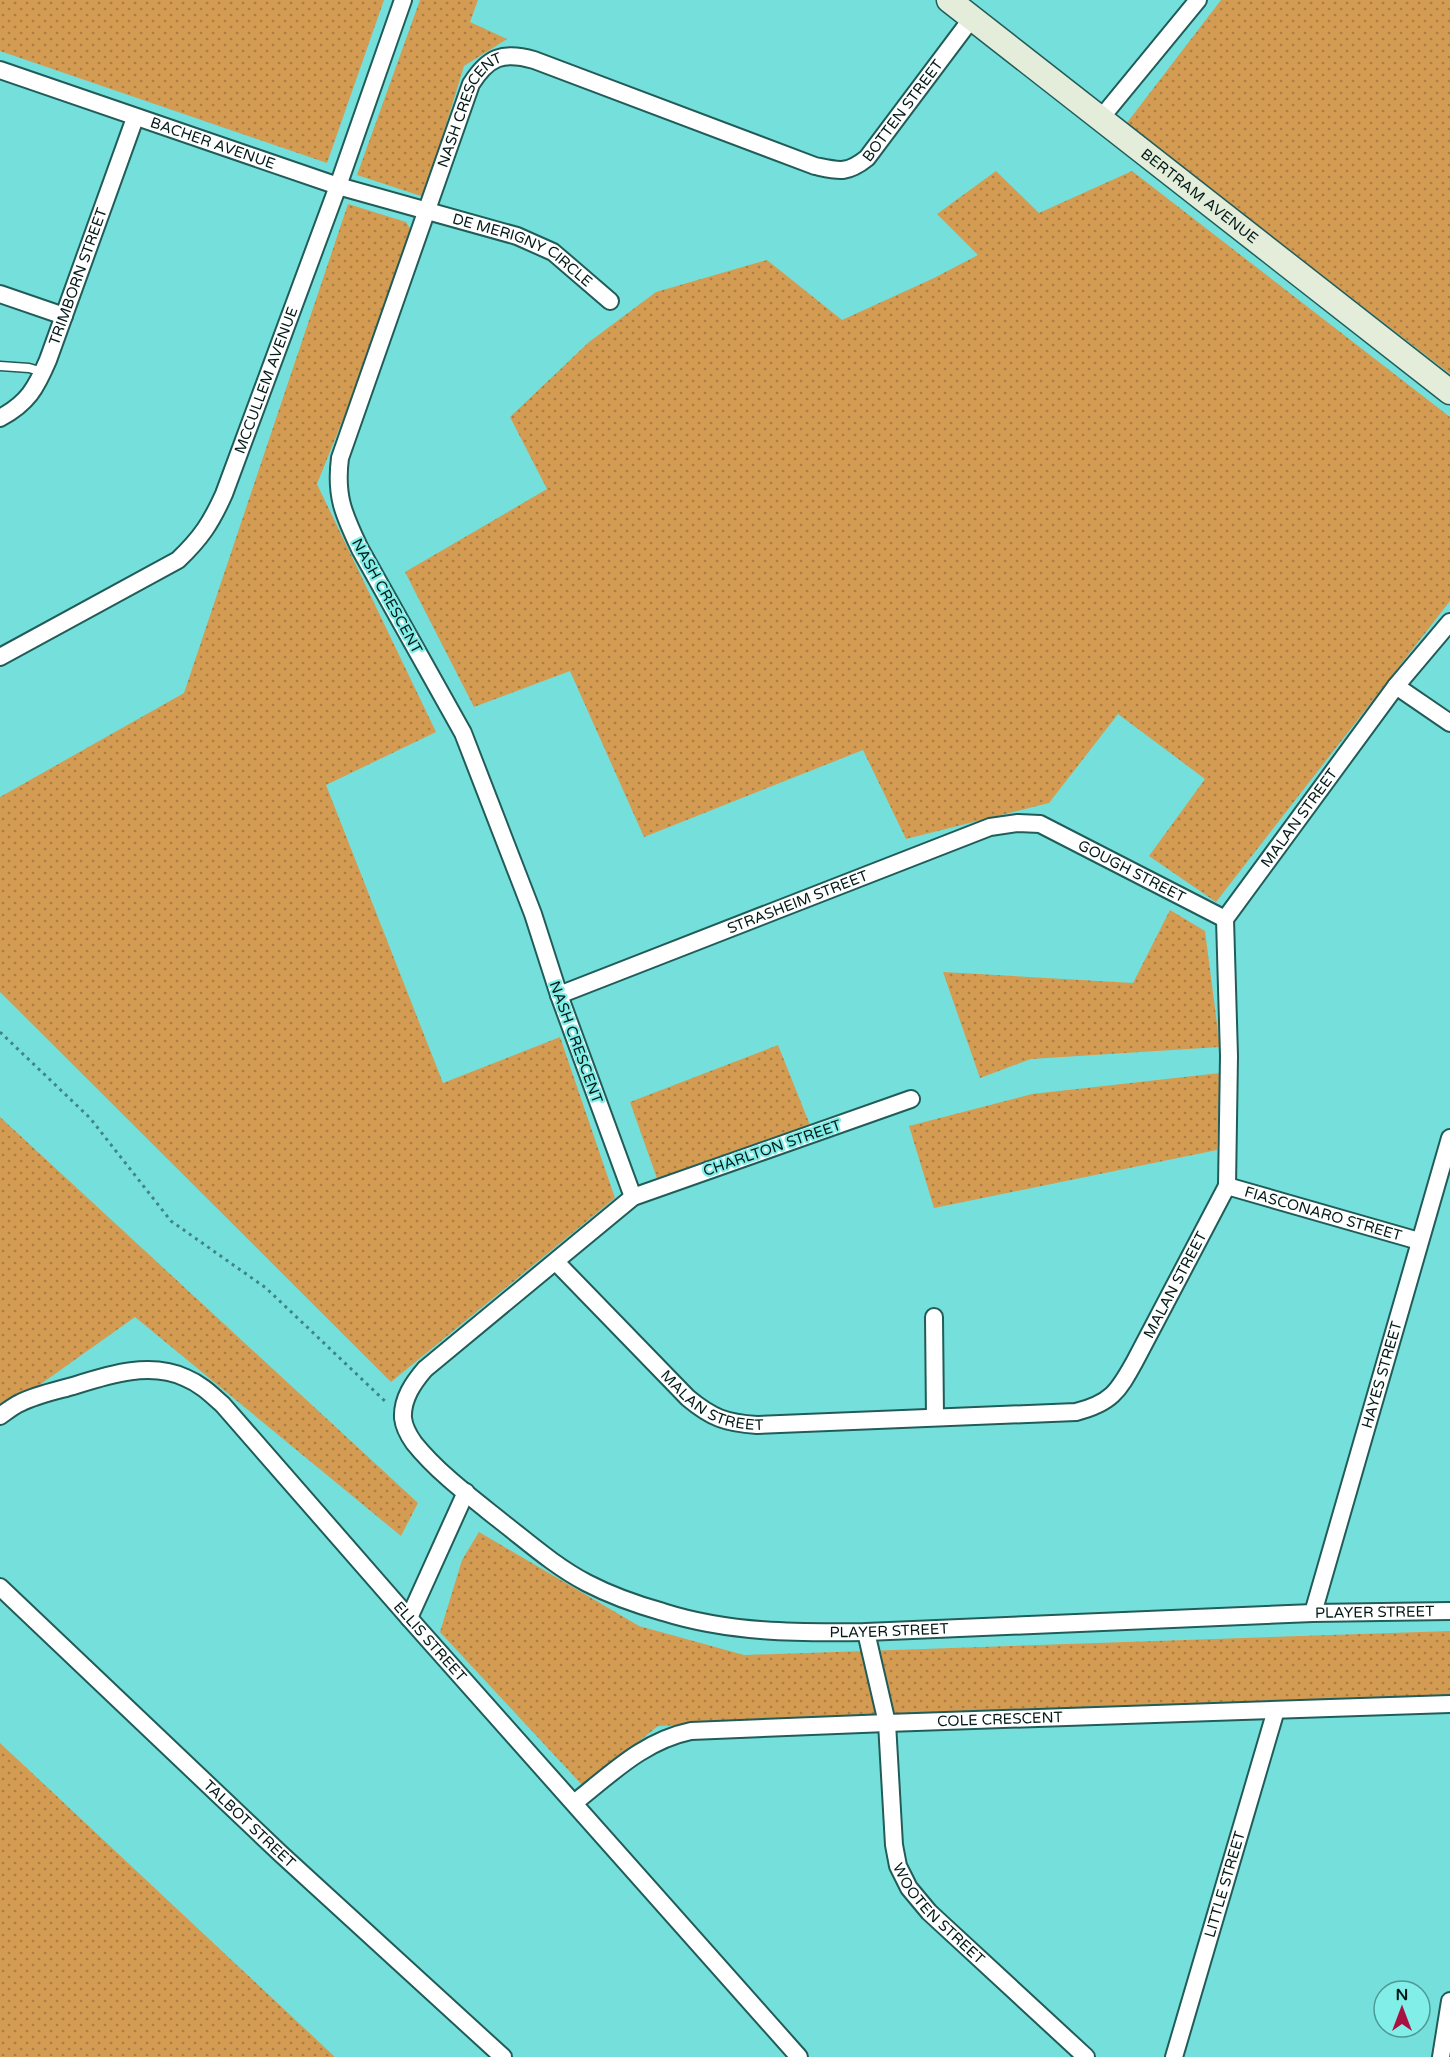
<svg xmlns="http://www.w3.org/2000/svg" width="1450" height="2057" font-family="'Varela Round',sans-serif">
<defs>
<pattern id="grass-dots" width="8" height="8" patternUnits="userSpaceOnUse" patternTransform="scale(1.5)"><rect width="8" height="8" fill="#d49b53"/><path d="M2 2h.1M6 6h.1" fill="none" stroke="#aa7e44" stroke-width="1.8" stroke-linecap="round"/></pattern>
</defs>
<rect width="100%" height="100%" fill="#75e0db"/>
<!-- grass -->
<path fill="url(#grass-dots)" d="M0,0H384L327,163L0,51Z
M420,0H478L470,22L507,39L464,66L424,197L357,175Z
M1221,0H1450V374L1126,124Z
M996,171L1039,213L1132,171L1450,417V601L1216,902L1149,856L1205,779L1118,714L1049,803L906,839L863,750L644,837L570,671L474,707L405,572L547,489L510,417L589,342L656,292L767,260L842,320L934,278L978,255L937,214Z
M348,204L406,222L416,238L317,484L436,732L326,785L443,1083L560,1037L615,1198L391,1382L0,992V797L184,693Z
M1170,910L1205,931L1220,1047L1031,1059L980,1078L943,972L1133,983Z
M778,1045L810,1125L659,1184L630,1102Z
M1220,1073L1217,1150L934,1208L909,1126L1032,1094Z
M0,1117L418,1503L401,1536L135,1317L0,1413Z
M479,1532L639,1626L744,1655L1450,1631V1695L658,1726L583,1786L440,1632L462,1560Z
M0,1743L335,2057H0Z"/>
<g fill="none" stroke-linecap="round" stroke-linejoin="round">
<!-- lane casing -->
<g stroke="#215c59" stroke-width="11">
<path id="lane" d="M0,366L29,368L43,372"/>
</g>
<!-- street casing -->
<g stroke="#215c59" stroke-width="20">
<g id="street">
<path id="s1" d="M0,70L338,186L517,236L553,252L610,301"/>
<path d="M1101,118L1198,0"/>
<path d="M0,294L64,316"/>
<path id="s2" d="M0,418C28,403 36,388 48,360L135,118"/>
<path id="s3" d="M0,657L178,560C201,538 211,523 224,494L338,186L403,0"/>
<path d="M1396,686L1450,723"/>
<path id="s4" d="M559,995L990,827L1018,823L1040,824L1225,919"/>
<path id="s5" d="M911,1099L633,1197L425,1369C413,1383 402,1399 403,1418C404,1427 409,1436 414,1443C438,1473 472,1498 502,1522C529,1543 556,1567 587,1583C610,1595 638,1605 663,1612C729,1633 798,1633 866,1632L1313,1613L1450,1611"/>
<path id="s6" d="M1227,1186L1419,1241"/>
<path id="s7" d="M633,1197L559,995L533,914L463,733L360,549C344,515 335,497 340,458L471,84C488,57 503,51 534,60L815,166C839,171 847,174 867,158L972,18"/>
<path id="s8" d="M556,1262L688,1398C712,1418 726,1423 757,1425L1076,1412C1111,1403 1118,1392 1135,1361L1227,1186L1229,1056L1225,919L1396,686L1450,622"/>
<path d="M934,1317L935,1417"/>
<path id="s9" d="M0,1416C6,1412 13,1406 20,1403C36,1395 55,1391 73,1386C108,1375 150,1361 186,1378C201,1384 212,1395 223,1405L409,1618L799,2057"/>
<path id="s10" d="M0,1587L281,1854L503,2057"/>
<path id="s11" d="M1313,1613L1450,1138"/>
<path d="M409,1618L466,1492"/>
<path id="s12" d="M866,1632L887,1723L894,1845L898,1866L909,1888L929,1912L1086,2057"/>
<path id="s13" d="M574,1803C611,1774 643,1741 691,1731L887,1723L1450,1704"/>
<path id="s14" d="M1174,2057L1276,1710"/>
<path d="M1441,2057L1450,2001"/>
</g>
</g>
<!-- secondary casing -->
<g stroke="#215c59" stroke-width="27">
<g id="secondary">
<path id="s15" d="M949,0L1450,392"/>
</g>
</g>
<!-- path -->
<path stroke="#418582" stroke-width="3" stroke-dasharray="3 4.5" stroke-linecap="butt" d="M0,1032L90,1118L171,1221L266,1288L387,1403"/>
<!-- lane -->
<use href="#lane" stroke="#fff" stroke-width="8"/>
<!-- street -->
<use href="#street" stroke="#fff" stroke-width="16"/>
<!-- secondary -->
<use href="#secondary" stroke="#e3edda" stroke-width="24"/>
</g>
<g text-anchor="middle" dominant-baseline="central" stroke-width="4.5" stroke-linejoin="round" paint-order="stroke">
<!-- street labels -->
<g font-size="15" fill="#031a18" stroke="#82eee8">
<text stroke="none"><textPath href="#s7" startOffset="1686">BOTTEN STREET</textPath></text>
<text stroke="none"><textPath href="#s7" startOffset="1173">NASH CRESCENT</textPath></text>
<text stroke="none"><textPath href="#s1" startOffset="225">BACHER AVENUE</textPath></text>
<text stroke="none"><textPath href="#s15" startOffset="318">BERTRAM AVENUE</textPath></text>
<text stroke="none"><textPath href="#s1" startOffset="554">DE MERIGNY CIRCLE</textPath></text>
<text stroke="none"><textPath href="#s2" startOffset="166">TRIMBORN STREET</textPath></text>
<text stroke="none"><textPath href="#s3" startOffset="405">MCCULLEM AVENUE</textPath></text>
<text transform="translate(387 596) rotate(61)">NASH CRESCENT</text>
<text stroke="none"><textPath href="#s8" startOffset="1256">MALAN STREET</textPath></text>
<text stroke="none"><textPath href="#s4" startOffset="616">GOUGH STREET</textPath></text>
<text stroke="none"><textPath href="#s4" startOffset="256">STRASHEIM STREET</textPath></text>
<text transform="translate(576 1042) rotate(70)">NASH CRESCENT</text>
<text transform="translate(772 1148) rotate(-19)">CHARLTON STREET</text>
<text stroke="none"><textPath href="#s6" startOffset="100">FIASCONARO STREET</textPath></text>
<text stroke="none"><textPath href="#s8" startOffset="752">MALAN STREET</textPath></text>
<text stroke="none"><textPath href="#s11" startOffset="248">HAYES STREET</textPath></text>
<text stroke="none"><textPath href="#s8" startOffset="213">MALAN STREET</textPath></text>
<text stroke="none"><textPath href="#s5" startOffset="1666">PLAYER STREET</textPath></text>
<text stroke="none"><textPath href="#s5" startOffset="1180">PLAYER STREET</textPath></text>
<text stroke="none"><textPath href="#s9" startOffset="556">ELLIS STREET</textPath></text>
<text stroke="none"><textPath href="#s13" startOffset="448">COLE CRESCENT</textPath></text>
<text stroke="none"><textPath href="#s10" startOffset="344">TALBOT STREET</textPath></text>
<text stroke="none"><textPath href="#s14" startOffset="180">LITTLE STREET</textPath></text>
<text stroke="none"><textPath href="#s12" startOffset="300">WOOTEN STREET</textPath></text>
</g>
</g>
<!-- north arrow -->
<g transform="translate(1402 2009)"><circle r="28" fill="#82eee8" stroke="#4f9995" stroke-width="1.5"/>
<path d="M0-4.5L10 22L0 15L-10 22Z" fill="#a81243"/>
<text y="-9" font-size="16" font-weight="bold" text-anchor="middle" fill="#031a18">N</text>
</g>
</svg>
